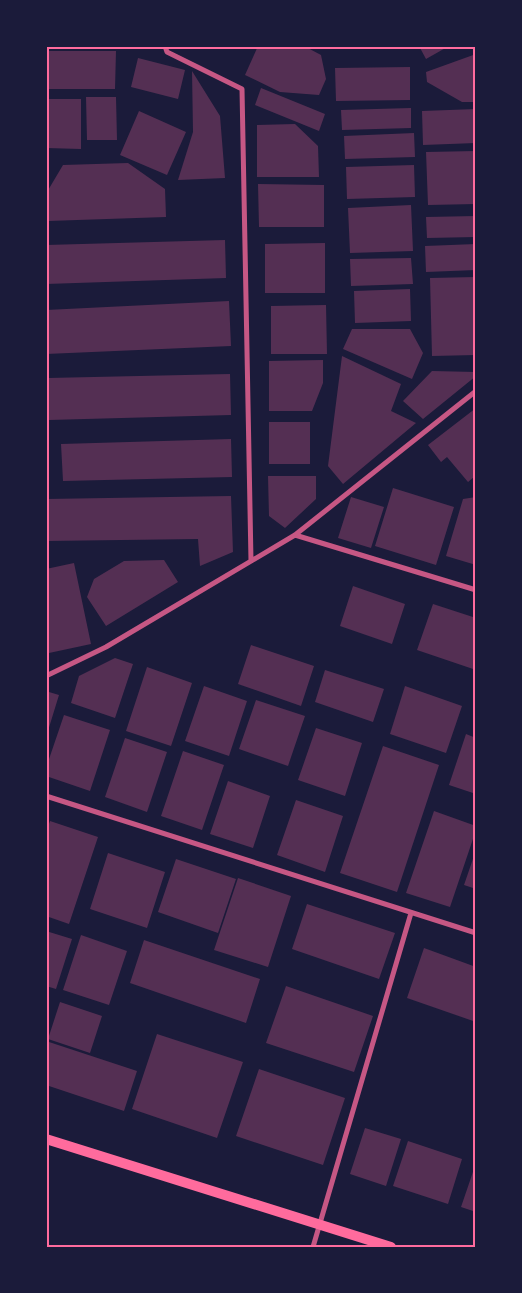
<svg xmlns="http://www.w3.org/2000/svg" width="522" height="1293" font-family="'Fira Sans',sans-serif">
<rect width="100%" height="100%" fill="#1b1b3a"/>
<!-- building -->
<path fill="#542f53" d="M258,46H304L321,55L326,79L319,95L280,92L245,75Z
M419,46H449L426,59Z
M46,51H116L115,89H46Z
M476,54V102H462L427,82L426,72Z
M138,58L185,70L178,99L131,87Z
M410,67V100L336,101L335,68Z
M192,71L220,116L225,178L178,180L193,132Z
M261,88L325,114L319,131L255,105Z
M86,97H116L117,140H87Z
M46,99H81V149L46,148Z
M411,108V128L342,130L341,110Z
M476,109V143L423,145L422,111Z
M139,111L186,132L167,175L120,155Z
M295,124L318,146L319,177H257V125Z
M414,133L415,157L345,159L344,136Z
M476,151V204L428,205L426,152Z
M128,163L165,189L166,217L48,221L47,192L63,165Z
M414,165L415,197L347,199L346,167Z
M258,184L324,185V227H259Z
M411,205L413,251L350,253L348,208Z
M476,216V237L427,238L426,217Z
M225,240L226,278L46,284V245Z
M325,243V293H265V244Z
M476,244V270L426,272L425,246Z
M411,258L413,284L351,286L350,259Z
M476,277V355L432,356L430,278Z
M410,289L411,321L355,323L354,291Z
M229,301L231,346L46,354V310Z
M326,305L327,354H271V306Z
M352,329H410L423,353L412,379L343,349Z
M342,356L401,384L391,411L416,423L343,484L328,466Z
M323,360V383L312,411H269V361Z
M432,371L476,372V376L423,419L403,401Z
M230,374L231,415L49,420L48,378Z
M476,408V478L474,477L468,482L447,457L441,462L428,445Z
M269,422H310V464H269Z
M231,439L232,477L63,481L61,444Z
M268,476H316V499L285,528L269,516Z
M393,488L454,507L436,565L375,546Z
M231,496L233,552L200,566L198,539L46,541V499Z
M351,497L384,507L371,548L338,538Z
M476,497V565L446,556L463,499Z
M164,560L178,582L106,626L87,597L94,579L124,561Z
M74,563L91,644L49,653L46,639V569Z
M353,586L405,604L392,644L340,626Z
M433,604L476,618V670L417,650Z
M251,645L314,666L301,706L238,684Z
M115,658L133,664L115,718L71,703L79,676Z
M147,667L192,683L171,746L126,731Z
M325,670L384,689L373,722L315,702Z
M204,686L247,701L229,756L185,741Z
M405,686L462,706L446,753L390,734Z
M49,692L59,695L47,734L46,694Z
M256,700L305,716L288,766L239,749Z
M64,715L110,730L90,791L46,776V768Z
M316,728L362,743L345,796L298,780Z
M466,734L476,738V794L449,785Z
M125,738L167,752L147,812L105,797Z
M383,746L439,765L397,892L340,873Z
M183,751L224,765L202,830L161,816Z
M228,781L270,796L253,848L210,834Z
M296,800L343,816L325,872L277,855Z
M434,811L476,826V830L450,907L406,893Z
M50,821L98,837L69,924L46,916V832Z
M476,850V889L464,885Z
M108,853L165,872L147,928L90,909Z
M176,859L236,879L218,933L158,912Z
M238,878L291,896L268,967L214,950Z
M307,904L395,933L379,979L292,949Z
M46,931L72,939L56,989L46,986Z
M81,935L127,951L109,1005L63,990Z
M144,940L260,979L246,1023L130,983Z
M424,948L476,967V1022L407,998Z
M286,986L373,1016L354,1072L266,1043Z
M60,1002L102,1016L90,1053L48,1039Z
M157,1034L243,1062L217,1138L132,1109Z
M49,1042L137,1071L124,1111L46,1085V1049Z
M259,1069L345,1098L323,1165L236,1136Z
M365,1128L401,1139L386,1186L350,1174Z
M408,1141L462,1159L448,1204L393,1186Z
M476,1163V1212L461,1207Z"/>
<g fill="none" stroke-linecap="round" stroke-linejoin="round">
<!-- minor -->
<path stroke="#c65784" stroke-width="5" d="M165,46L167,52L242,89L251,561
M295,535L476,590
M46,676L106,647L295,535L476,391
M46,796L476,933
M313,1247L411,913"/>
<!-- secondary -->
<path stroke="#ff6b9d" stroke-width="10" d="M46,1139L391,1247"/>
</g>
<!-- border -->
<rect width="522" height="1293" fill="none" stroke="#1b1b3a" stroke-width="95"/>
<rect x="48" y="48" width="426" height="1198" fill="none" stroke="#ff6b9d" stroke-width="2"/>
</svg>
